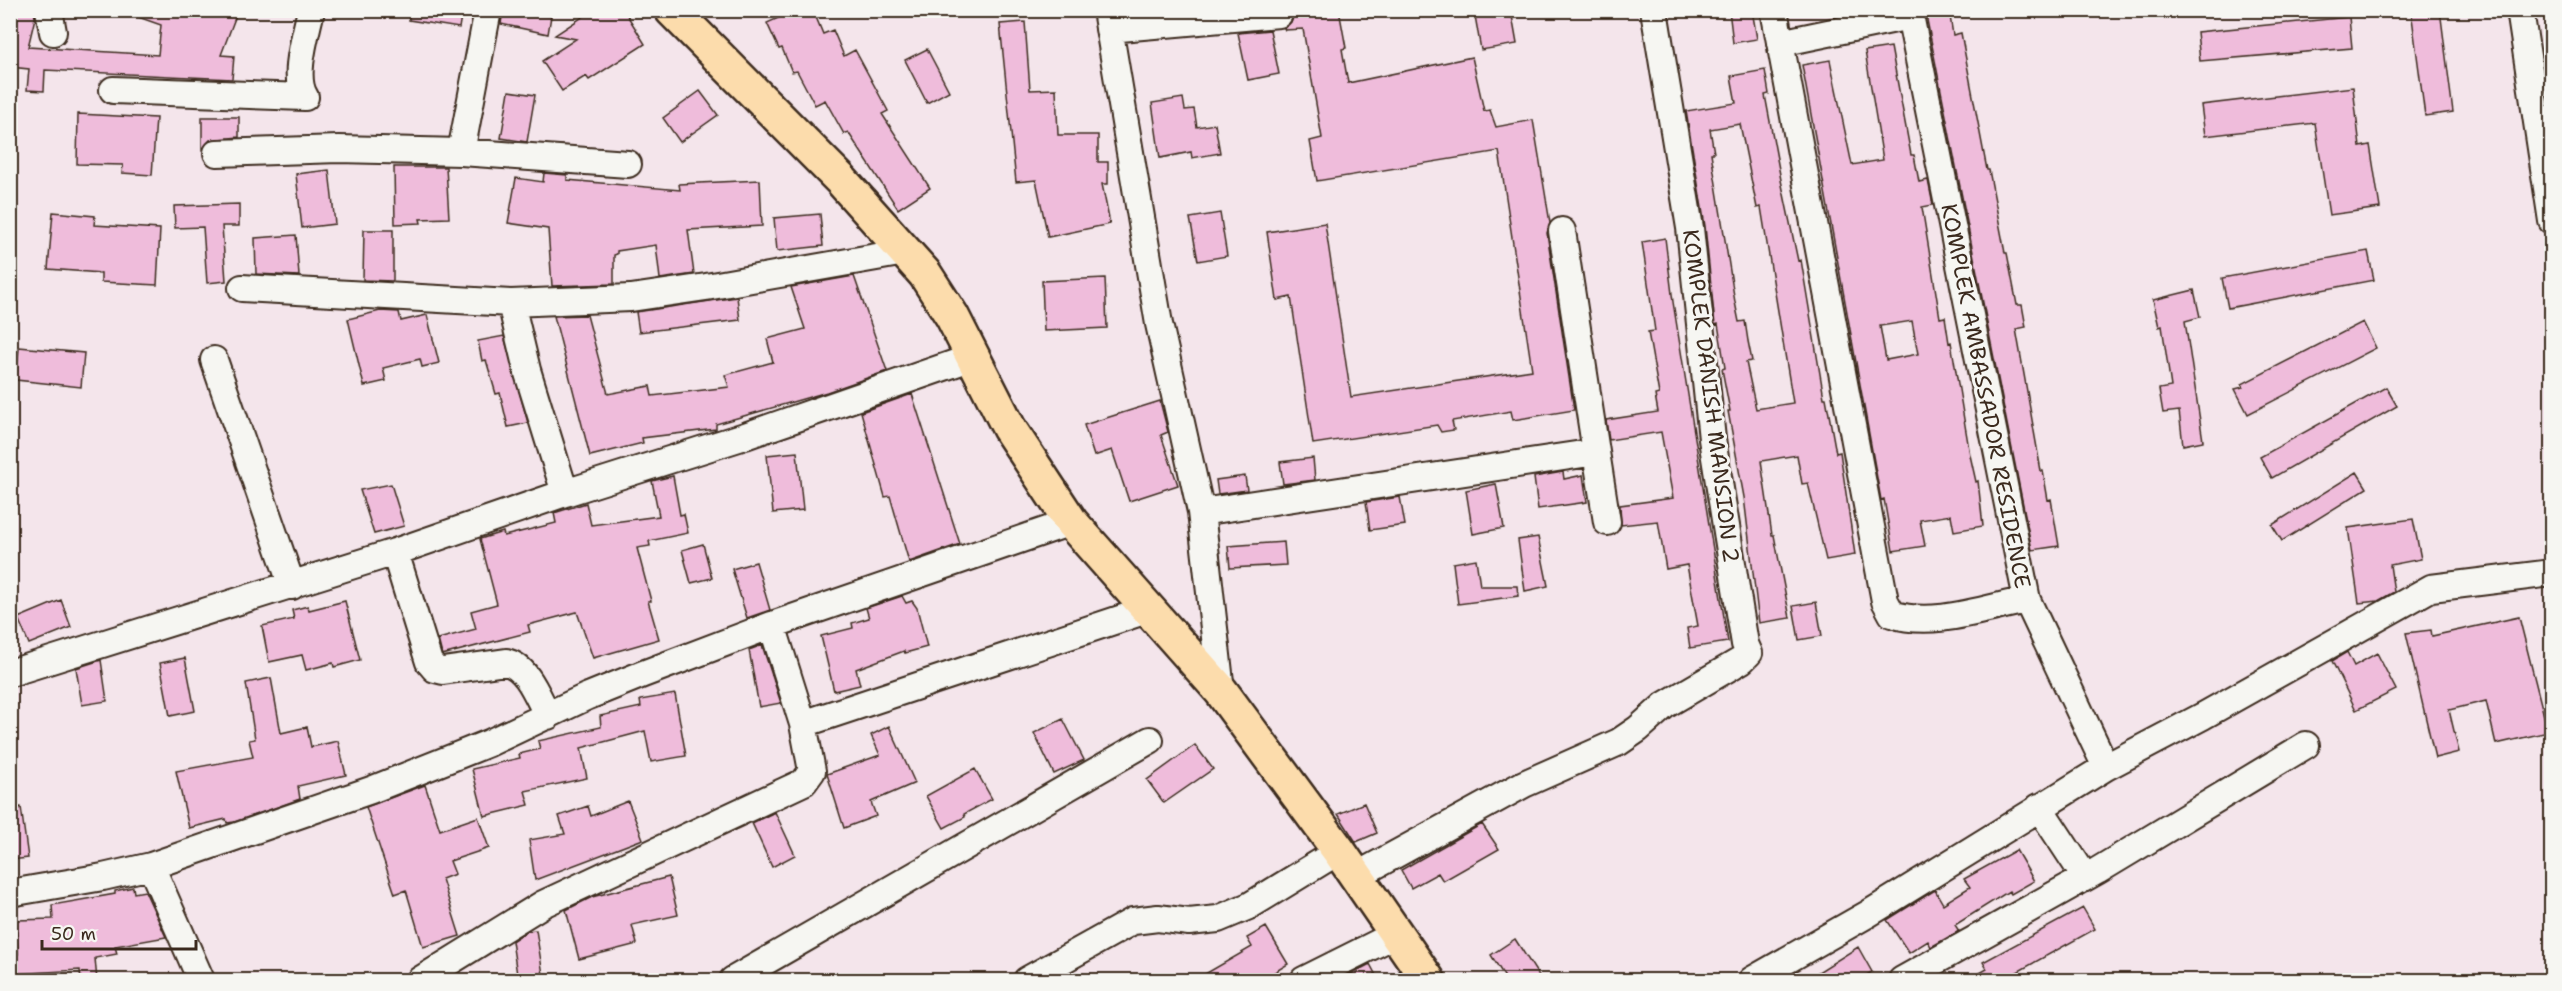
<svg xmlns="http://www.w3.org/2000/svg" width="2562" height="991" font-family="'Shantell Sans',sans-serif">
<rect width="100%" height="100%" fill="#f4e5eb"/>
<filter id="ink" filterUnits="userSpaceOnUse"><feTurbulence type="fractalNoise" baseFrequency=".0167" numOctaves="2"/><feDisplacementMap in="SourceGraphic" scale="12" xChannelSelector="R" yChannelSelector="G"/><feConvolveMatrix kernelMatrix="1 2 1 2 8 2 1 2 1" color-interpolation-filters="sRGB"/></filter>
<g filter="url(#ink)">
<!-- building -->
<path fill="#efbcdb" stroke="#3b2a1e" stroke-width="1.5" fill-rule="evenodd" d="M10,10H34L35,18L28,47L158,55L161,25L127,13L128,10H238L221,55L234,56L232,79L45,70L44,91L27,90L29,69L10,67Z
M409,10H462L459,28L409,20Z
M503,10H552L548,34L501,24Z
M593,10H624L645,44L589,80L586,76L562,91L542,61L576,39L555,35Z
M796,10H813L823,34L833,30L844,56L855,50L888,111L882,114L930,188L898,209L848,132L844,134L825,100L815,105L797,71L792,72L782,48L779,49L767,23Z
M1293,10H1339L1346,48L1342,49L1348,83L1472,57L1484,111L1490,110L1496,127L1533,120L1550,223L1547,233L1574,410L1513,420L1511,411L1452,421L1454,430L1441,432L1437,425L1313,444L1291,297L1277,300L1267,232L1325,223L1351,397L1532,370L1499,151L1317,181L1310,141L1322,138L1303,29L1285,30L1284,28L1292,21Z
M1474,10H1511L1517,44L1481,50Z
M1729,10H1752L1757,39L1733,43Z
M1925,10H1949L1953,35L1961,33L1987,170H1989L2005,253H2007L2017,305H2022L2026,327L2016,329L2041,471H2043L2048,500L2051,499L2059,546L2032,550Z
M2411,10H2440L2453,112L2425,116Z
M2349,17L2352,48L2200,61L2197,32Z
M1025,22L1030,90L1056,89L1058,135H1098V162H1108V184H1102L1110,224L1048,237L1036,180L1016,182L1000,24Z
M1270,30L1279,74L1248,80L1238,33Z
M1891,47L1911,155H1914L1919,182L1928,180L1933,205L1922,207L1940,318L1945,317L1949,343L1951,342L1970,455L1976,482L1978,481L1983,526L1954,531L1951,515L1920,520L1925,546L1893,551L1884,499L1881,500L1802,65L1830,60L1852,165L1883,160L1865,51ZM1912,321L1918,354L1886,360L1880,326Z
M927,49L949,91L927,103L905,60Z
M1765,70L1769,94L1765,95L1781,180L1798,261L1801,260L1824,398H1826L1836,453L1840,452L1855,555L1826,560L1808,483L1802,484L1797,455L1761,461L1772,535H1774L1790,618L1759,623L1744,497L1728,411H1730L1722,369L1725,368L1718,324L1715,325L1705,226L1686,111L1736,103L1731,76ZM1740,124L1757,208L1761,207L1793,403L1756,409L1746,362L1752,361L1748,341L1745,321L1739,322L1735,302L1711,153H1714L1710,129Z
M2353,87L2360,147L2370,145L2380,208L2329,215L2315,123L2205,136L2201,105Z
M509,91L535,95L527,142L501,138Z
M700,91L718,115L680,142L663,118Z
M1183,98L1185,110L1194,109L1197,127L1215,124L1220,153L1192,158L1191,152L1160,158L1152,103Z
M78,114L156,118L152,175L122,173L123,165L77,164Z
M202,117H239V137L210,140L202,150Z
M394,167H446L449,218L420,219L421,223L395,224Z
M329,170L335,224L302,228L296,174Z
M544,173L567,175V180L680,190L679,184L760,180L762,226L688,230L694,274L660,279L656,245L617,251V254L614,255V284L552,286L548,229L508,223L516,178L543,182Z
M239,204V226H222L226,281L207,283L203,227L175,228L174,206Z
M53,212L95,216L94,225L160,229L157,285L101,282V273L48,269Z
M1220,213L1227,256L1198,261L1190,218Z
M820,214L823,246L777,251L774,218Z
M364,230H393V281L363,280Z
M296,235L299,276L256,274L255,238Z
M1665,238L1673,302L1728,642L1690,648L1687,628L1698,626L1687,565L1666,569L1658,521L1621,525L1620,505L1673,498L1661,432L1609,440L1606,420L1658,412L1655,395L1659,394L1648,332L1655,331L1642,242Z
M2368,251L2374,280L2228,308L2222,278Z
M854,276L887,371L827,392L716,424V429L642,438L643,443L590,456L554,316L587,315L608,394L650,386L652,396L729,387L725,375L773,362L767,339L805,329L791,287Z
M1105,278L1107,328L1044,331L1042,281Z
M2194,290L2200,317L2185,321L2203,441L2183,445L2179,411L2163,413L2159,389L2171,387L2162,326L2159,327L2153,300Z
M737,297L740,320L639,332L636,312Z
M380,311L399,312L401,321L427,315L439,363L422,367L420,359L383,368L386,381L364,386L348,319Z
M2363,322L2376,348L2248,414L2235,389L2243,387L2242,384Z
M504,336L528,423L508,427L500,393L496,394L486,360L482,361L478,341Z
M19,347L84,353L81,387L16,380Z
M2386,387L2397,406L2272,478L2260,457Z
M912,394L960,544L909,562L890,496L885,497L861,412Z
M1160,401L1168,432L1161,435L1178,485L1129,501L1112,450L1094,456L1084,425Z
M797,452L803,510L773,513L767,455Z
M1313,458L1315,480L1283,484L1280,462Z
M1563,472L1564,479L1583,475L1587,502L1538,509L1534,477Z
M2357,472L2367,488L2282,541L2272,525Z
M673,476L680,515L684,514L688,533L649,541L650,546L637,548L651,601H648L659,639L593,658L577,612L528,625L530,632L442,655L438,639L476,629L471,611L497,604L480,539L503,532L504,536L556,523L554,513L586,503L591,525L659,516L652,481Z
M1245,476L1247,490L1218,494L1216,480Z
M391,484L404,526L374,534L360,490Z
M1496,484L1504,528L1473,534L1466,490Z
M1400,497L1405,525L1370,530L1366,502Z
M2413,519L2421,559L2390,565L2394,592L2378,601L2359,603L2348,528Z
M1538,537L1548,586L1525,591L1518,540Z
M1284,542L1286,565L1230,568L1228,546Z
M703,544L712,578L691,583L682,550Z
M1476,559L1480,586H1517L1518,596L1458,604L1453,563Z
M756,562L770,610L747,618L732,569Z
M902,596L906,603L912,601L917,608L927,647L905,653L904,651L856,669L860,685L834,691L821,636L853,628L852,623L869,618L866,608Z
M61,600L71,627L29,644L18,618Z
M345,601L360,660L334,667L333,663L306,670L302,655L269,662L262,626L294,619L292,610L308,606L309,610Z
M1816,602L1822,636L1799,640L1793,606Z
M2519,617L2548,732L2496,744L2486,701L2449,710L2459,752L2435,758L2406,633L2431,630L2432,636Z
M762,645L781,703L759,707L749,650Z
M2347,652L2354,666L2377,653L2396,690L2356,710L2332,661Z
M185,658L195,711L170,716L160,663Z
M101,660L107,701L82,705L76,668Z
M271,678L281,733L307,727L311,747L338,741L346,775L298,786L300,799L234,822L227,823L226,819L189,828L176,771L253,757L249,740L255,739L246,683Z
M675,694L686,756L651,762L645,731L581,748L587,778L525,791L529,805L484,816L472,769L520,758L519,754L540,749L538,741L601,727L600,716L641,707L640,700Z
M1063,719L1084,760L1054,774L1034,733Z
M889,726L915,783L871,802L876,816L844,828L827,774L880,755L871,735Z
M1195,745L1213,769L1164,803L1147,780Z
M975,769L992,799L964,814L965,817L944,828L926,796Z
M425,785L440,830L478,817L489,848L450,861L455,874L442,879L460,936L423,947L406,890L395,894L366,807Z
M628,801L643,839L535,880L529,840L565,834L559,816L588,806L591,816Z
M1364,803L1377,833L1356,842L1338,814Z
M21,807L28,858L10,860V808Z
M775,812L795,855L772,867L752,823Z
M1482,824L1499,849L1443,881L1438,873L1411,888L1401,870Z
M2016,850L2034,881L2011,894L2009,891L1955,925L1959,931L1931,947L1928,941L1909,953L1887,920L1935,890L1943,904L1970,887L1964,879Z
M669,877L678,915L632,925L637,944L579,959L566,910L592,897Z
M133,887L134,893L145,891L166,937L115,946L117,954L95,958L97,981H81L80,970L12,974L11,954H18L16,920L53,919L52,905L115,894V891Z
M2083,908L2095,929L2001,981H1966L1987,969L1983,962Z
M1266,927L1288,964L1260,981H1193L1252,947L1247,938Z
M536,930L544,981H518L512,941L527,931Z
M1515,939L1542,981H1507L1491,955Z
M1858,947L1872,972L1856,981H1804Z
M1370,964L1379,981H1337Z"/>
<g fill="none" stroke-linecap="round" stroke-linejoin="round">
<!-- minor casing -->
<g stroke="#3b2a1e" stroke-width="30">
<path id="minor" d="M49,10L53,32
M1106,10L1159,324L1201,512L1221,691
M1774,10L1885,601L1892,614C1932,628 1986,608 2027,600
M1909,10L2027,600L2106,767
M2520,10L2552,221
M1109,29L1279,14
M1780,43L1910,16
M113,90L305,97
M305,97C292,77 306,34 311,10
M461,152L628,164
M217,153L339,149L461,152L488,10
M242,288L511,303
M214,360L292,586
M1596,452L1607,522
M565,493L527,370L511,303L631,298L706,287L905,252
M1201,512L1596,452L1562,231
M395,552L429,662L435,669L443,671L506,662C528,667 538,698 548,716
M10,673L395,552L565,493L745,436L973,357
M803,724L1150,609
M2039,807L2085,877
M151,866L201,980
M1356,876L1524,784L1619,742L1638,729L1665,705L1742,660L1749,653L1745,644L1712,439L1690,228L1654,10
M10,893L103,877L151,866L371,790L489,743L586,697L643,674L772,625L1071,522
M420,980L543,904L804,782L812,771L803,724L772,625
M733,980L1150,740
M1027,980L1133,921L1158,918L1189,922L1218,919L1249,906L1339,851
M1304,980L1396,934
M1752,980L1868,914L2106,767L2203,716L2431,588L2552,573
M1902,980L2097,871L2306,745"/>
</g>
<!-- major casing -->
<g stroke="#3b2a1e" stroke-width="38">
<path id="major" d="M672,10L840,179L925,274L952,316L1009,428L1071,522L1221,691L1339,851L1428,980"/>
</g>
<!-- minor -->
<use href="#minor" stroke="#f6f6f2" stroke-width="26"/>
<!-- major -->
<use href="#major" stroke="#fcdcac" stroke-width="33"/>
</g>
</g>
<g text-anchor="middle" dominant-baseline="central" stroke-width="6" stroke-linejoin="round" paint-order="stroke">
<!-- street labels -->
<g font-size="22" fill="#3b2a1e" stroke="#f6f6f2">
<text transform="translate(1711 396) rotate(83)">KOMPLEK DANISH MANSION 2</text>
<text transform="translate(1986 396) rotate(79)">KOMPLEK AMBASSADOR RESIDENCE</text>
</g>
</g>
<!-- margin -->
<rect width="2562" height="991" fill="none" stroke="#f6f6f2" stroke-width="36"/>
<rect x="18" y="18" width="2526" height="955" fill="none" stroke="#3b2a1e" stroke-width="2" filter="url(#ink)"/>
<!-- scale -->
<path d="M42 940v9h154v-9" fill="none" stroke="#3b2a1e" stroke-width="3"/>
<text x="51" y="940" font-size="18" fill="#3b2a1e" stroke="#f6f6f2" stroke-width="4.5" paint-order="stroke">50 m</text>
</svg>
